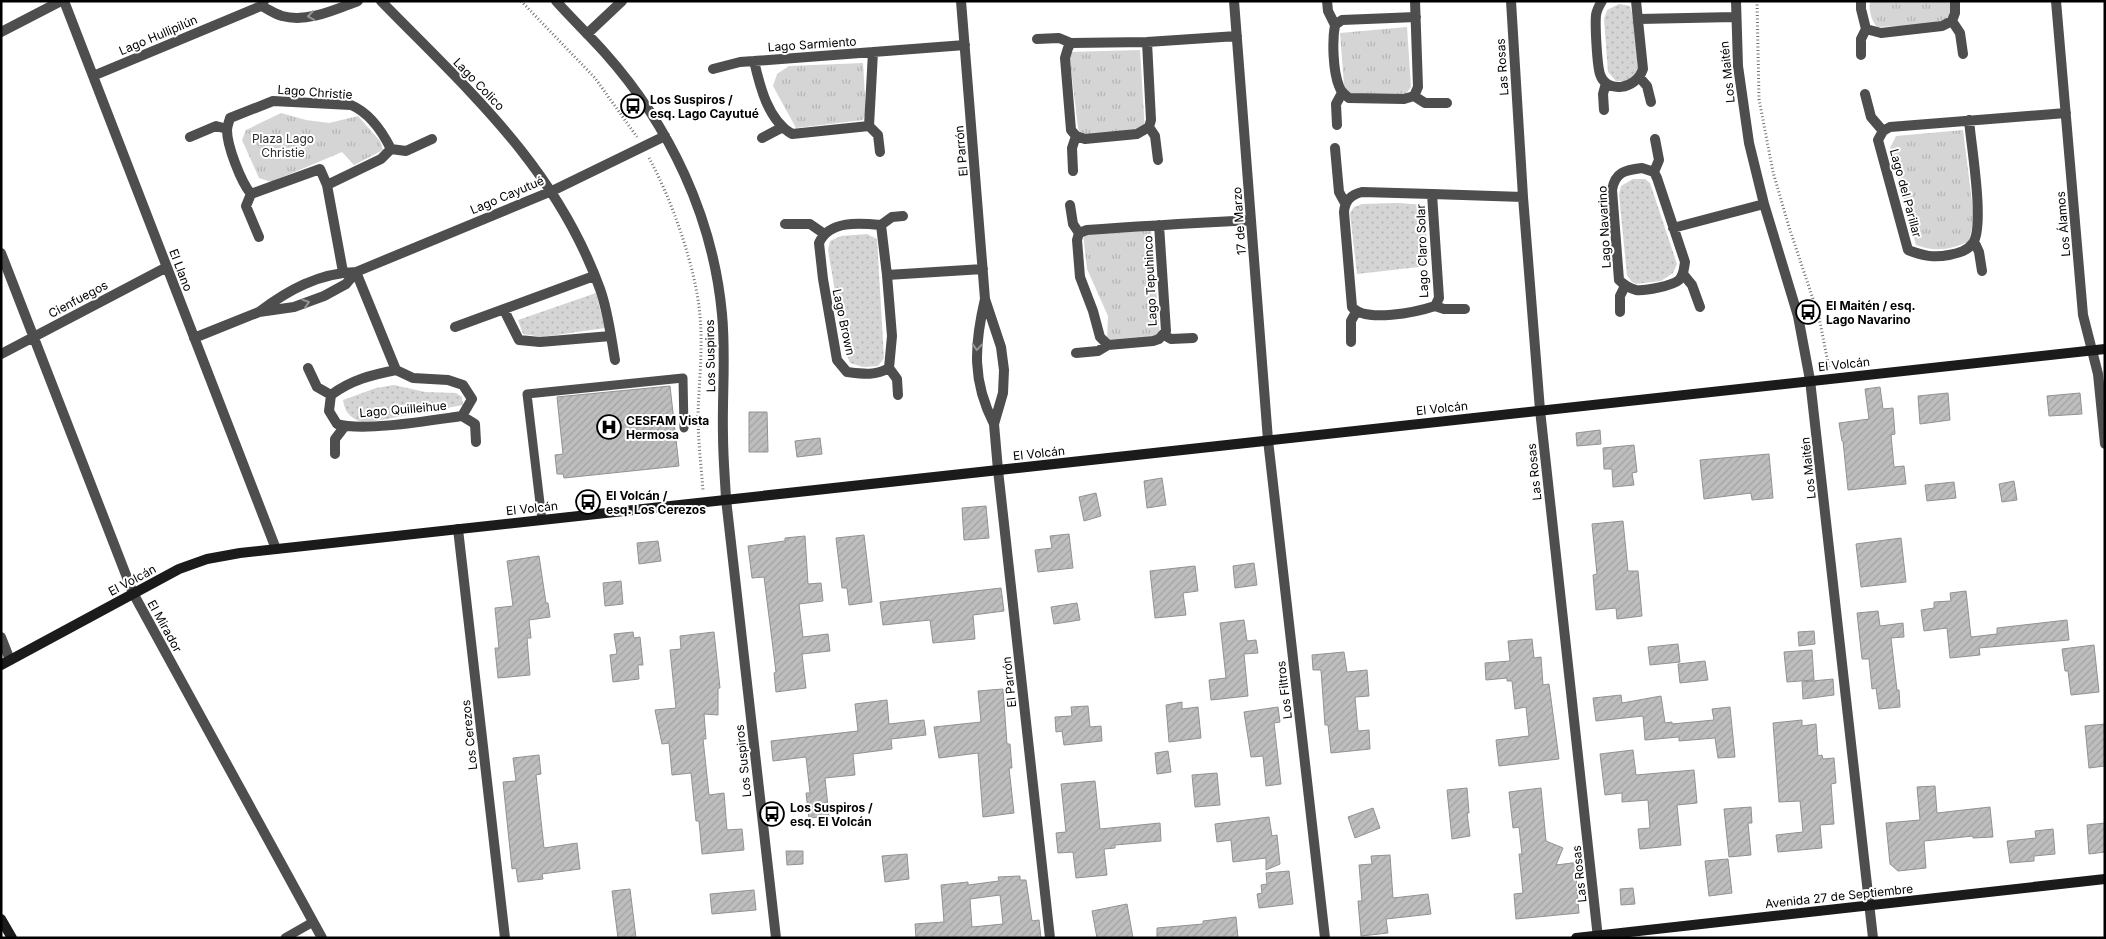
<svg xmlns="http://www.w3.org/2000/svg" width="2106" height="939" font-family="Inter,sans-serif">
<defs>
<pattern id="grass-dots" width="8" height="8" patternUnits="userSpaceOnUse" patternTransform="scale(1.25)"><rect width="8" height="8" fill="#d5d5d5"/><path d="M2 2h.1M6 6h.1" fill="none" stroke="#b5b5b5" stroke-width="1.8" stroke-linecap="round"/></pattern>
<pattern id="park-tufts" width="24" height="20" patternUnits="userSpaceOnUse" patternTransform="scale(1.25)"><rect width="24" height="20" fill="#d5d5d5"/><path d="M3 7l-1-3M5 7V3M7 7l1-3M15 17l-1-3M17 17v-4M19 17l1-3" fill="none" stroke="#b5b5b5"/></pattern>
<pattern id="building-hatch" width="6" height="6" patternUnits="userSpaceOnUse" patternTransform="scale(1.25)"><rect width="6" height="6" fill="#bebebe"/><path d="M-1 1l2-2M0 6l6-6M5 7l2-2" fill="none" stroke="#a2a2a2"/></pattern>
</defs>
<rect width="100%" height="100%" fill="#fff"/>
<!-- grass -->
<path fill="url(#grass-dots)" d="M1619,4L1630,6L1635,25L1638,71C1632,80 1627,82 1616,81L1608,72L1604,19L1607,10Z
M1633,179H1645L1650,183L1677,264L1673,273L1661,281L1636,284L1631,281L1627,275L1619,195L1621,186Z
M1398,203L1425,205L1428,266L1357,274L1350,213L1354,207L1362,204Z
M867,234L877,239L884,358L878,366L863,367L850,363L845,350L828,250L830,241L841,236Z
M596,293L605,328L542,337L523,334L518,320Z
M394,385L425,392L456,393L462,397L463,405L365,423C352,419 345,414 343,400L376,388Z"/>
<!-- park -->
<path fill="url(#park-tufts)" d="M1870,1H1950V18L1925,25L1877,27C1871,20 1869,11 1870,1Z
M1407,27L1411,87L1405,95H1350L1344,85L1340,33Z
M1140,50L1145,132L1079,136L1069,52Z
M863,63L866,113L863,120L796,128L773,86L777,74L789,66Z
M281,113L306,120L329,123L358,116L380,141L383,150L354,165L342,152L271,182L259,178L242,140L246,130Z
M1963,130L1974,218L1969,241C1952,250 1934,252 1916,245L1890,148L1896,136Z
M1151,229L1160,335L1107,340L1108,316L1087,269L1083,234Z"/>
<!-- building -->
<path fill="url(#building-hatch)" stroke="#929292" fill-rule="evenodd" d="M670,386L679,466L564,478L563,474H557L555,455L563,454L557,397Z
M1880,387L1883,409L1893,408L1895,434L1891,435L1894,467L1904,466L1906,484L1848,490L1843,441H1842L1839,423L1869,419L1865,389Z
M1948,393L1950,420L1920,424L1918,396Z
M2080,393L2082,414L2049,416L2047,396Z
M749,412H767L768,452H749Z
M1600,430L1601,444L1577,446L1576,433Z
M820,438L822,454L797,457L795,441Z
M1634,445L1637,472L1632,473L1634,485L1613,487L1612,469H1604L1603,448Z
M1769,454L1773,498L1752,500L1751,493L1704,499L1700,460Z
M1162,478L1166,505L1147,508L1144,481Z
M2014,481L2017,500L2002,502L1999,484Z
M1954,482L1956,498L1927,501L1925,485Z
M1096,493L1101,516L1084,521L1079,497Z
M986,506L989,538L964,540L962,508Z
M1623,521L1628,571H1638L1642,616L1617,619L1616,608L1596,610L1593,575L1597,574L1592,524Z
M1069,534L1073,568L1038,572L1035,550L1052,548L1050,536Z
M864,535L872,602L849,605L847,588H842L836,538Z
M805,536L808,584L821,583L823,601L799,604L803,637L828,634L830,651L802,654L806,688L776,692L774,673L776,672L764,577L752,578L748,546L785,541V538Z
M1901,538L1906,582L1861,587L1856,544Z
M658,541L661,561L639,564L637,543Z
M539,556L546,603H548L550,617L529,620L531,638H527L530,675L498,678L495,648H499L495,608L513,606L507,561Z
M1254,563L1257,585L1235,588L1233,566Z
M1195,566L1198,591L1183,593L1186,615L1155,618L1150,571Z
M621,581L623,604L605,606L603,583Z
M1001,588L1004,611L973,615L975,639L933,643L930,620L883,625L880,602Z
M1966,591L1971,637L1997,634V628L2067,620L2069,640L1979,648L1980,655L1950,658L1947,628L1924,631L1921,610L1934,608V602L1951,601L1950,593Z
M1077,603L1080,620L1054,624L1051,607Z
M1878,611L1880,626L1903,623L1904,637L1891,638L1897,690H1899L1900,707L1879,709L1876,688L1872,689L1869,659H1862L1857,613Z
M1244,620L1247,641L1256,640L1258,653L1244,654L1248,696L1211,700L1209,680L1226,678L1220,623Z
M1814,631L1815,644L1799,646L1798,632Z
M633,632L634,638L640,637L643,665H638L639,679L613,682L610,655L617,654L614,634Z
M714,632L720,688H718V715L704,714L706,739H703L709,795L724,793L727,830L742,829L744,850L702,854L699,821H696L691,773L672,775L669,743L662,744L655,710L676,708L670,650L681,649L680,636Z
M1532,639L1534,658L1541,657L1543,685L1549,684L1559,759L1499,766L1496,740L1529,736L1526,707L1515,709L1512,681H1507V678L1486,680L1485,663L1510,661L1508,641Z
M1678,644L1680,662L1650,665L1648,647Z
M2094,645L2099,692L2071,695L2068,671H2065L2062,649Z
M1812,650L1814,680L1787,682L1784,652Z
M1344,652L1347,672L1367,670L1369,696L1355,697L1358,731L1369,730L1370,749L1331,753L1328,725H1325L1321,670H1313L1312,655Z
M1705,661L1708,680L1680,683L1678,664Z
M1833,679L1834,695L1803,699L1802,682Z
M1003,689L1007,744H1010L1012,768H1009L1014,813L983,817L978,753L939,758L934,727L981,722L978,691Z
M1621,695L1622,703L1661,696L1665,723L1672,722V724L1714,720L1712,709L1730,707L1735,757L1718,758L1715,738L1679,741V737L1645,740L1643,716L1596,721L1593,698Z
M887,700L889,724L924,720L926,735L891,739L892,749L853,754L855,775L825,778L829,816L809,818L806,793H810L806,757L773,761L771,741L858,731L855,704Z
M1182,702V709L1198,707L1201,738L1169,742L1166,705Z
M1088,706L1090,727L1101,726L1102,741L1064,745L1062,731L1056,732L1055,717L1072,716L1071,707Z
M1278,707L1280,722L1274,723L1281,784L1266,786L1263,756L1251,757L1244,712Z
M1802,720V726L1816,724L1818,756L1822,755L1823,759L1834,758L1836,783L1831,784L1834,824L1820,825L1822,848L1778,852L1776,835L1803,832L1800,801L1779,802L1773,723Z
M2105,724V766L2089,768L2085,726Z
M1633,750L1636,775L1694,770L1697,803L1677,805L1681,845L1640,849L1638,829L1650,828L1648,800L1622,802V793L1605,795L1600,754Z
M1168,751L1171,772L1157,774L1155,753Z
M539,755L541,774L536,775L544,848L577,843L580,869L542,874L543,879L518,882L516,868L512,869L503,782L516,781L513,758Z
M1217,773L1220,805L1195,807L1192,775Z
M1095,781L1100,829L1160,823L1161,841L1115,845V848L1104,849L1107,875L1076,878L1073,852L1058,853L1056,833L1066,832L1061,784Z
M1935,786L1937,813L1990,807L1993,837L1973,838V836L1924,841L1926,868L1898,871L1890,864L1886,823L1920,820L1917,787Z
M1467,788L1469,813H1467L1470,836L1452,839L1447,790Z
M1541,788L1546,841L1563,848L1556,865L1580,862L1582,876L1576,877L1579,913L1516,919L1514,894L1523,893L1519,854H1522L1519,827L1513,828L1509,792Z
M1751,807L1752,823H1748L1751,855L1729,857L1724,809Z
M1373,808L1380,828L1355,838L1348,817Z
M1269,817L1272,836L1277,835L1280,864L1266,870V858L1233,862L1231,840L1217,842L1215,824Z
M2105,823V852L2089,854L2087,825Z
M2053,829L2055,854L2034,856V861L2010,863L2007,841L2036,838L2035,831Z
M786,851H803V864L787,865Z
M907,854L909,879L885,882L882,856Z
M1390,855L1393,898L1428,894L1431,914L1386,919L1388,933L1361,936L1358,901H1362L1359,865L1372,864L1371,856Z
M1728,859L1732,893L1709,896L1705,861Z
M1289,871L1293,904L1259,908L1257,894L1262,893L1261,885L1267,884L1266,873Z
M1020,876V880H1026L1032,921L1039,920L1041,938H916L915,924L944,922L941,885L968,882V885L999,881L998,877ZM1000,895L1003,924L972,927L970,899Z
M1633,888L1635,904L1621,905L1620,889Z
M630,889L636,938H618L612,891Z
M754,890L756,910L712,914L710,894Z
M1127,904L1133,938H1097L1092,911Z
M1236,917L1238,938H1157V928L1203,924V921Z"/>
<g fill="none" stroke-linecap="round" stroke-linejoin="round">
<!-- path -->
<path stroke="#707070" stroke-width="3" stroke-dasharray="1 2.5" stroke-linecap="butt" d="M521,1L595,78L637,137
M1757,1L1759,99L1773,172L1789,227L1819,317L1829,368
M649,158C672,200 696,268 700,316C703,349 699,382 698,414C698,440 701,465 703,490"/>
<!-- lane -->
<path stroke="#4e4e4e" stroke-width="9" d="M542,520L527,394L683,378L684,428
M285,938L313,922"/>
<!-- street -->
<path stroke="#4e4e4e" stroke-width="10" d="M64,1L276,549
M381,1C469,91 556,167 600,289C608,311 611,337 615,360
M556,1C572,19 589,35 605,53C670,126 713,217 722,314C726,355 722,395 723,435C723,457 725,478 726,499L776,938
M961,1L985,299L1001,347L1004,370L1003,393L994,424L998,470L1050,938
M1234,1L1268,440L1325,938
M1327,1L1328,11L1335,25
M1415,1L1418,87L1414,96L1404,99L1349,98C1344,94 1341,92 1339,86C1333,71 1332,41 1335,25L1342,20L1416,17
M1511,1L1523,197L1540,410L1598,938
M1602,1C1599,6 1597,9 1596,15C1595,25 1597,65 1600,74C1606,94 1636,90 1643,69L1636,1
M1736,1L1738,66L1749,143L1764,204L1798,316L1810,380L1873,938
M1861,1V9L1866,29L1881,33L1942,26L1952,21L1955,13V1
M2056,1L2083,315L2098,374L2105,444
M261,6C268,9 275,14 282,16C307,23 334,10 358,1
M1639,19L1735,17
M1952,21L1960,33L1963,54
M1,32L61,1
M587,34L622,1
M1037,39L1059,38L1071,43L1147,42L1237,36
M1071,43L1068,48L1065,58L1071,130L1076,136L1085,139L1137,134L1149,127L1151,120L1147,42
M873,52L869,126L792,134C768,120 760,87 754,61L965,45
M1861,55V39L1866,29
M713,69L740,62L754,61
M93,76L261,6L264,1
M1640,78L1647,86L1651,102
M1865,94L1871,117L1883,131
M1414,96L1425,103H1447
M1604,110L1603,94L1606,83
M1969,120C1971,145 1985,225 1973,243C1967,251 1959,253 1949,255C1934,258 1923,256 1908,250L1878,140L1883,131L1890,127L2066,113
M1337,125L1336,104L1342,93
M869,126L878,135L880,152
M1149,127L1155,136L1158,160
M190,137L216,126L227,129
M762,138L781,128
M1335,148L1339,192L1345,203
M391,149L406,151L432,139
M1642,168L1654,172L1657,178L1685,262C1684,268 1684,275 1679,280C1672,286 1645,291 1636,290C1629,288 1624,285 1619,280L1612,190C1615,172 1625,170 1642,168Z
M1073,171L1072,148L1076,136
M1654,172L1659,160L1655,139
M327,185L320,169L251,194C241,182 227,146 227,130C227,126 229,122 230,118L273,101L351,105C370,113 382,131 391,149L381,159L327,185L343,272
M1362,192L1432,194L1439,298L1435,306C1417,312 1365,323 1352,307L1344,212C1345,200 1351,195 1362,192Z
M251,194L246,206L259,237
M1432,194L1523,197
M1070,205L1073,224L1079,233
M785,224H810L823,233
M881,225L892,217L903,216
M1159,225L1166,331L1159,339L1153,341L1108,345L1100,337L1093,311L1080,277L1077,240L1079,233L1087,230C1142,226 1196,223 1251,220
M1673,228L1764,204
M1974,241L1979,252L1982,271
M1,253L133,593L322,938
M356,272L396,370L413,378L448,380L463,385L472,399L462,416C433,420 363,432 337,424L329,411L331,395C351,380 371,375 396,370
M1683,274L1692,285L1700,307
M887,275L881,225C860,223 829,220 819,243L823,279L837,360L847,372C863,374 875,376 889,368L892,336L887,275L983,269
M985,299C974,346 972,381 994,424
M1435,306L1444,309H1465
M504,310L519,340L540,342L611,336
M259,312C288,290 319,273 356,272L552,191L665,136
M1620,312V296L1625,286
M455,327L594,276
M1164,335L1171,339L1193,338
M194,338L259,312L294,307L324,296L346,284L356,272
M1351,342V321L1356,312
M1076,353L1098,351L1108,345
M1,354L167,267
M308,368L317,387L331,395
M889,368L897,379L898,395
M462,416L475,424L476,442
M335,454V439L345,426
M458,529L505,938
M1,637L10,660"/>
<!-- secondary -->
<path stroke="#1b1b1b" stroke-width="10" d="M1,665L179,569L207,559L240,553L2105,349
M1,919L12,938
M1576,938L2105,879"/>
</g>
<!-- one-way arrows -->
<defs><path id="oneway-chevron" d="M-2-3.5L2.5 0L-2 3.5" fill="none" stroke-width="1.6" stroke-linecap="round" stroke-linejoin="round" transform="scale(1.25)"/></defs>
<g stroke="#959595">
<use href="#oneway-chevron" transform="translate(311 16) rotate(171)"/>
<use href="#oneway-chevron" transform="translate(306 303) rotate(-18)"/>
<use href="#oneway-chevron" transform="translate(977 347) rotate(94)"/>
</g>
<!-- icons -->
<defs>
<g id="bus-ring" transform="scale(1.25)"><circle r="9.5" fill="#fff" stroke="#000" stroke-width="1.5"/><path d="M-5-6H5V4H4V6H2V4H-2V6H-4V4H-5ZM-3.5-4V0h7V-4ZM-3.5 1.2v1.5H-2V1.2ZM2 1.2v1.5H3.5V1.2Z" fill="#000"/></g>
<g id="hospital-ring" transform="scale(1.25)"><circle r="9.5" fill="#fff" stroke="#000" stroke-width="1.5"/><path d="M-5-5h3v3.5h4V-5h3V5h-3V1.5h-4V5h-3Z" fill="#000"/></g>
</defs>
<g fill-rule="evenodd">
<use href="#bus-ring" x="633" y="106"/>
<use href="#bus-ring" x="1808" y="312"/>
<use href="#hospital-ring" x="609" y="427"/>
<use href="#bus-ring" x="588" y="502"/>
<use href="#bus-ring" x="772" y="814"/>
</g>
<g text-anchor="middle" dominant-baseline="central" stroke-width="4" stroke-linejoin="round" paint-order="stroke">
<!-- street labels -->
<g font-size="12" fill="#000" stroke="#fff">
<text transform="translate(158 35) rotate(-23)">Lago Hullipilún</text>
<text transform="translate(812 44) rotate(-4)">Lago Sarmiento</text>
<text transform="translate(1502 67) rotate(-94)">Las Rosas</text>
<text transform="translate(1727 72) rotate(-96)">Los Maitén</text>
<text transform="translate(479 84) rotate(46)">Lago Colico</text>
<text transform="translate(315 92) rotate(4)">Lago Christie</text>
<text transform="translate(961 151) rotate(-95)">El Parrón</text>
<text transform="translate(1906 193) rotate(75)">Lago del Parillar</text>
<text transform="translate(507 195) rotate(-23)">Lago Cayutué</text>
<text transform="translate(1239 221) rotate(-94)">17 de Marzo</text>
<text transform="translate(2063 224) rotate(-95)">Los Álamos</text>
<text transform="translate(1604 227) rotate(-93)">Lago Navarino</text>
<text transform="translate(1422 251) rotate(-92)">Lago Claro Solar</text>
<text transform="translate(181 270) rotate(69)">El Llano</text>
<text transform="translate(1150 281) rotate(-93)">Lago Tepuhinco</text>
<text transform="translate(78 299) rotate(-28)">Cienfuegos</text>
<text transform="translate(844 322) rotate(78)">Lago Brown</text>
<text transform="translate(710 356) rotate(-91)">Los Suspiros</text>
<text transform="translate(1844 364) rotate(-6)">El Volcán</text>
<text transform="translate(1442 408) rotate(-6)">El Volcán</text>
<text transform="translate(403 409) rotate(-5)">Lago Quilleihue</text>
<text transform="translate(1039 453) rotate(-6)">El Volcán</text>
<text transform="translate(1808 468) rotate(-96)">Los Maitén</text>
<text transform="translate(1534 472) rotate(-96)">Las Rosas</text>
<text transform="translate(532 508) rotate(-6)">El Volcán</text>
<text transform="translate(132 580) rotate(-28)">El Volcán</text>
<text transform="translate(165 626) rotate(61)">El Mirador</text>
<text transform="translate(1009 682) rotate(-96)">El Parrón</text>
<text transform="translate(1284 690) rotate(-97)">Los Filtros</text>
<text transform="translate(469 735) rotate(-96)">Los Cerezos</text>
<text transform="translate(743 761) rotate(-96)">Los Suspiros</text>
<text transform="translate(1579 874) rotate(-96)">Las Rosas</text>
<text transform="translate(1839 896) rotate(-6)">Avenida 27 de Septiembre</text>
</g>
<!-- poi labels -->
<g font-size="12" font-weight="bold" fill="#000" stroke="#fff" text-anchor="start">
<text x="650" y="99">Los Suspiros /<tspan x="650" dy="14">esq. Lago Cayutué</tspan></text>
<text x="1826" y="305">El Maitén / esq.<tspan x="1826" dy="14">Lago Navarino</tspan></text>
<text x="626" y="420">CESFAM Vista<tspan x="626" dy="14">Hermosa</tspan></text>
<text x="606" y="495">El Volcán /<tspan x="606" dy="14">esq. Los Cerezos</tspan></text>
<text x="790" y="807">Los Suspiros /<tspan x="790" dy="14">esq. El Volcán</tspan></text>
</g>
<!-- park labels -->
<g font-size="12" fill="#2c2c2c" stroke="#fff">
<text x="283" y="138">Plaza Lago<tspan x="283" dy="14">Christie</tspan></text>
</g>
</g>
<!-- border -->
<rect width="2106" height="939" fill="none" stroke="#000000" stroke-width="5"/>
</svg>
